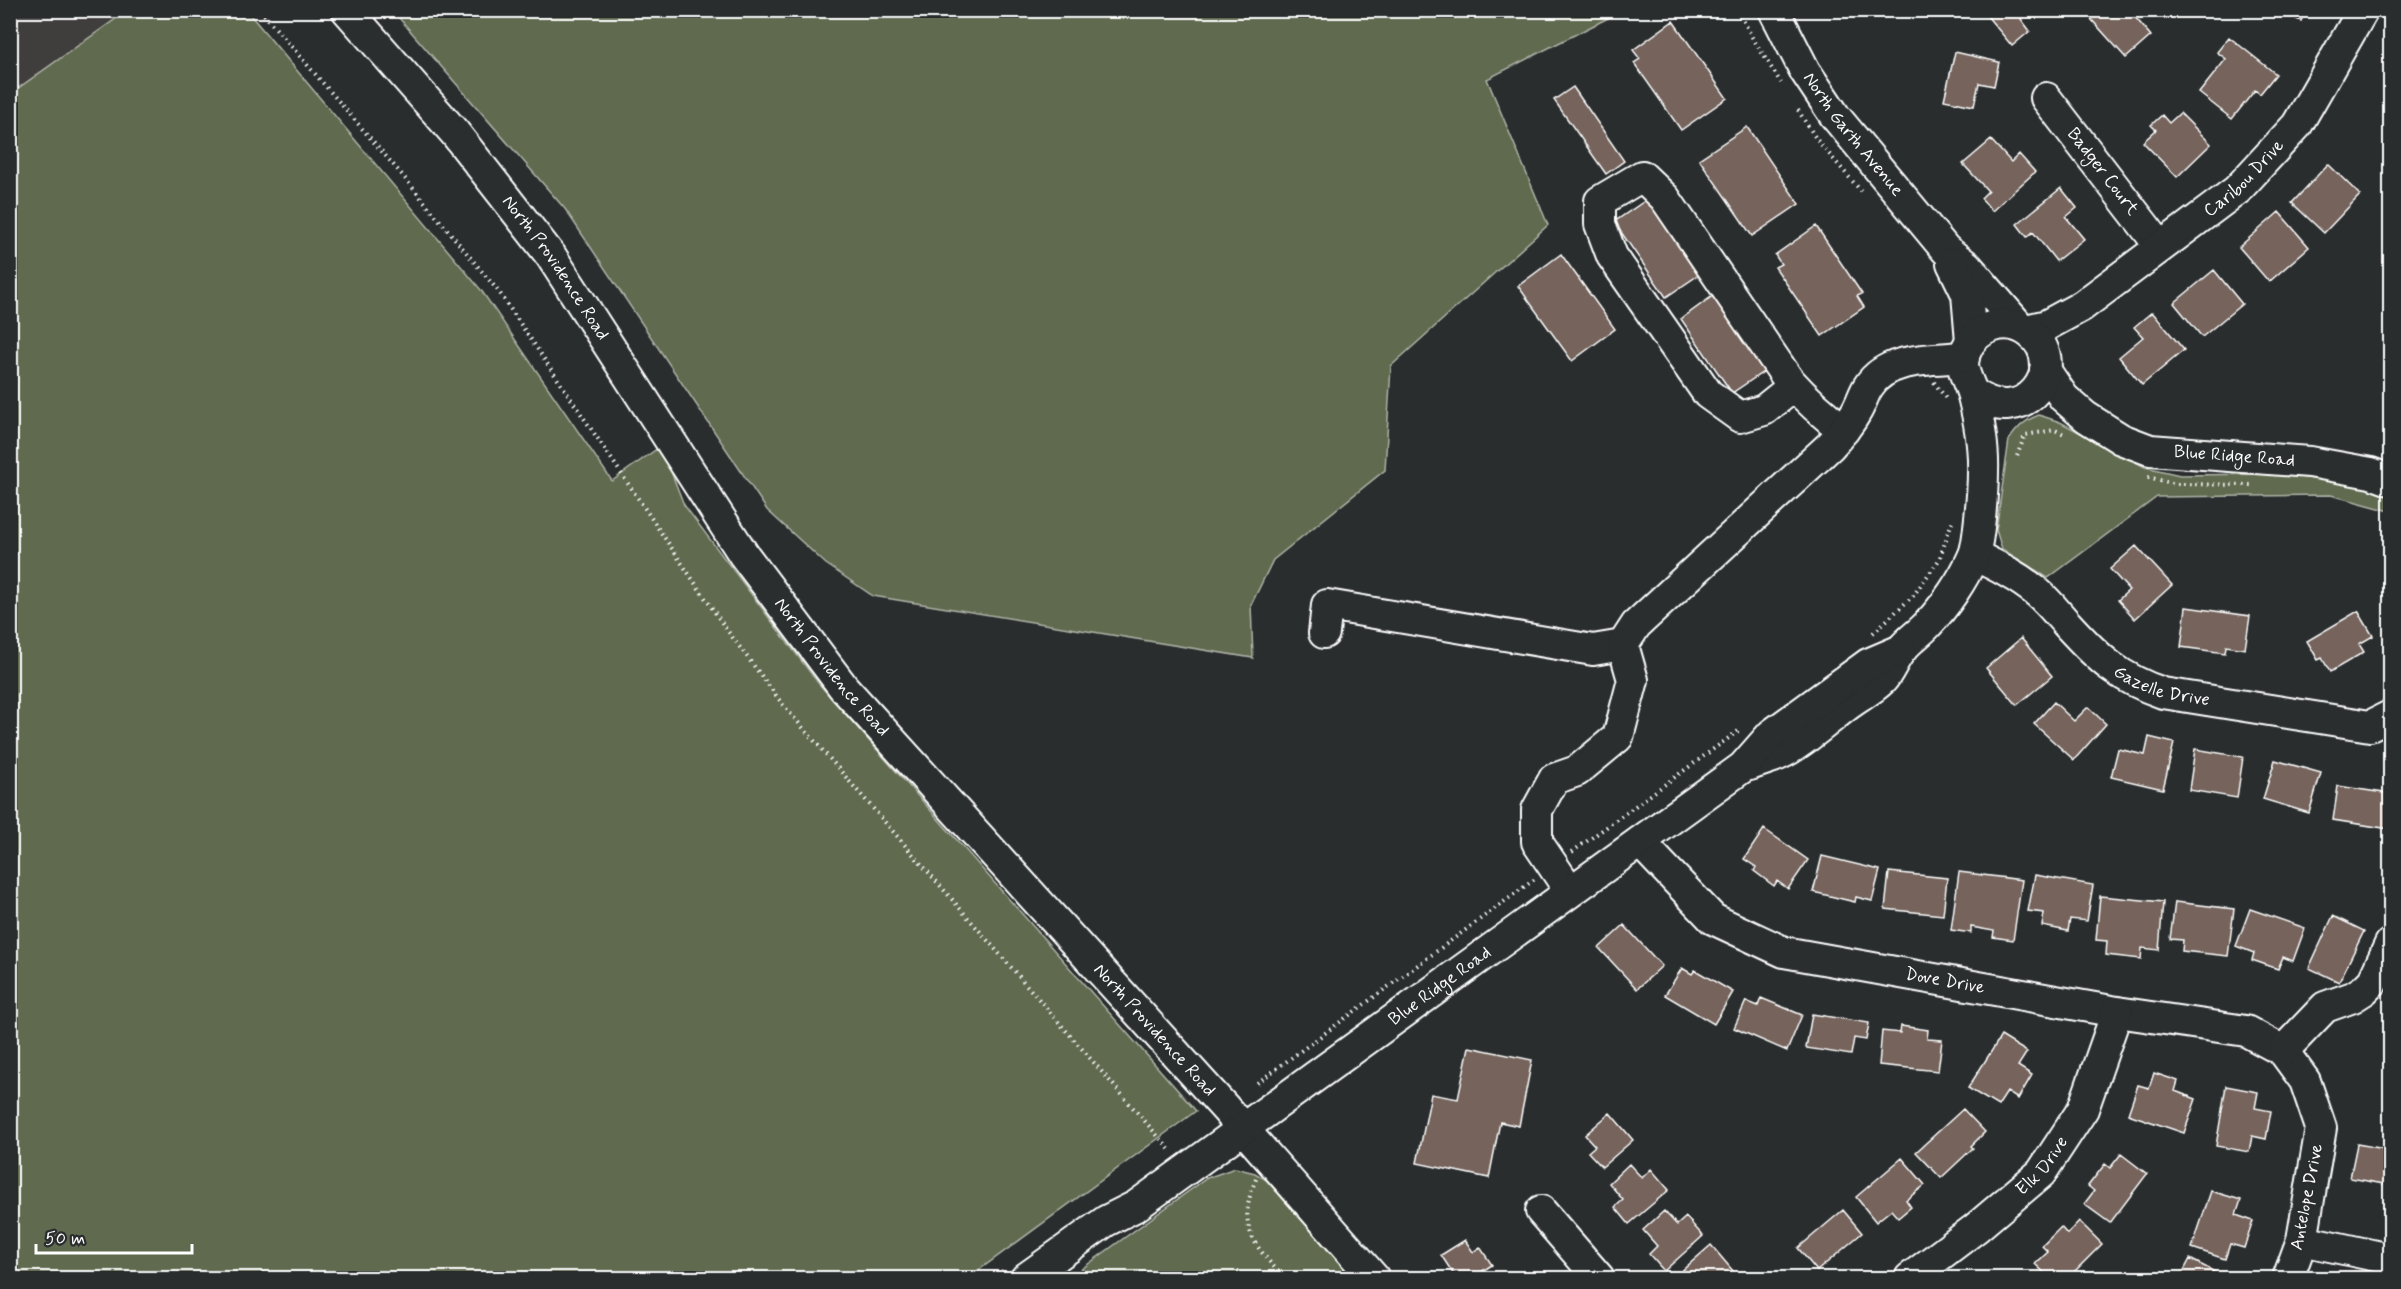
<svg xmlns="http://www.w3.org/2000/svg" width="2401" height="1289" font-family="Mynerve,sans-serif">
<rect width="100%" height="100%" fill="#2a2d2e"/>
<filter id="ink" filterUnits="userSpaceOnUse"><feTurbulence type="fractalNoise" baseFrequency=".0167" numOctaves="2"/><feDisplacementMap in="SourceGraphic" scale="12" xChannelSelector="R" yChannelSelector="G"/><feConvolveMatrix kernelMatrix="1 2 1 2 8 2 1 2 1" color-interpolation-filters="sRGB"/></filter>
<g filter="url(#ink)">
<!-- built -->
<path fill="#403e3c" d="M11,11H127L11,94Z"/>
<!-- green -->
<path fill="#606a50" stroke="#b0b4a8" stroke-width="1.5" d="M127,11H247L481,290L612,481L661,446L684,505L819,684L1196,1111L968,1278H11L10,94Z
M393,11H1622L1487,79L1548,225L1391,366L1385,470L1273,560L1251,605L1253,658L873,596L826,564L767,510L565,209Z
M2039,415L2060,422L2145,467L2180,475L2276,474L2354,484L2390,495V511L2331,495L2157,497L2048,578L2002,549L1996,530L2009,440C2017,428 2025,420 2039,415Z
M1235,1168L1255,1173L1268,1181L1353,1278H1069L1207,1178Z"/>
<!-- building -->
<path fill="#74645b" stroke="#fff" stroke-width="1.5" d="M1982,10H2030L2021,19L2030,31L2012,46Z
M2102,10H2129L2151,36L2126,58L2091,19Z
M2275,10H2306L2301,21Z
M1673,21L1727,98L1681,130L1634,63L1640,59L1633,50Z
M2229,37L2276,74L2260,94L2255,90L2232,119L2199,93L2226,59L2217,52Z
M1955,52L1999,62L1994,86L1979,83L1974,106L1944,100Z
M1573,87L1624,161L1606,174L1554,100Z
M2180,113L2211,144L2177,177L2143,142L2156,130L2151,125L2162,115L2169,123Z
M1747,127L1799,204L1752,236L1699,159Z
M1991,140L2011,162L2019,154L2035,172L1992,211L1981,198L1988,191L1963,164Z
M2328,164L2360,195L2324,233L2292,203Z
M2061,188L2077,208L2066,217L2084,239L2056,261L2033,232L2027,237L2017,224Z
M1649,198L1700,274L1666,297L1614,222Z
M2279,212L2309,247L2269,282L2239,247Z
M1816,226L1862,294L1857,296L1864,307L1822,336L1775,267L1781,264L1775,255Z
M1561,254L1615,329L1572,361L1518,286Z
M2214,270L2242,304L2202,337L2174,303Z
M1714,295L1766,370L1732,393L1681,319Z
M2152,312L2184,350L2142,385L2119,357L2143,337L2134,327Z
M2136,546L2172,585L2135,619L2118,600L2129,590L2110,569Z
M2186,607L2250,616L2245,649L2226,646L2225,653L2181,647Z
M2358,611L2373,636L2359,644L2364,652L2330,672L2322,658L2318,660L2307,641Z
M2021,638L2052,676L2017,705L1986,668Z
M2054,702L2074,721L2088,707L2106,724L2074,760L2034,724Z
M2149,737L2174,743L2163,789L2111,777L2118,749L2145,755Z
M2195,749L2243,757L2237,798L2189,790Z
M2275,760L2321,773L2309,813L2263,799Z
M2338,786L2390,794V829L2333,820Z
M1764,829L1808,860L1788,889L1777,881L1774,886L1754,871L1756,867L1744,859Z
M1822,856L1880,870L1872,901L1856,897L1855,902L1813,892Z
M1889,872L1947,878L1943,915L1885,909Z
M1959,872L2022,880L2013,940L1993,937L1994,931L1971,927V933L1951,930Z
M2035,875L2093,885L2087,921L2070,919L2068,931L2042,926L2044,913L2028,911Z
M2100,896L2163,902L2159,950L2142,948L2141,959L2106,955L2107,941L2096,940Z
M2175,902L2234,909L2228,956L2182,951L2183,940L2170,939Z
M2250,909L2305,928L2293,961L2283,957L2278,969L2252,960L2254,953L2236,946Z
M2333,916L2364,931L2339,982L2309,968Z
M1624,925L1662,966L1637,989L1599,948Z
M1682,968L1692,974L1695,970L1733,992L1714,1024L1665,995Z
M1761,998L1802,1015L1787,1051L1734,1028L1746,1001L1758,1006Z
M1812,1014L1869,1023L1866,1040L1854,1038L1851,1055L1806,1048Z
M1901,1026L1928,1030L1927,1039L1942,1040L1938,1071L1879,1065L1882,1031L1900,1033Z
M2001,1036L2027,1052L2018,1066L2032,1075L2018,1099L2007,1092L1998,1106L1968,1088Z
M1469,1047L1532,1060L1519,1126L1500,1122L1489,1178L1417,1163L1431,1094L1458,1099Z
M2154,1073L2178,1081L2175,1091L2196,1099L2184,1133L2128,1114L2138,1085L2149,1088Z
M2226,1086L2258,1092L2255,1108L2271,1111L2266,1139L2252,1136L2249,1152L2216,1146Z
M1963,1109L1985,1132L1971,1146L1973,1148L1941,1178L1916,1152Z
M1610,1113L1633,1140L1602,1167L1588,1152L1595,1146L1585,1135Z
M2357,1144L2390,1150V1185L2350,1178Z
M2121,1154L2147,1174L2110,1223L2084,1204L2094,1191L2088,1186L2105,1164L2110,1168Z
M1902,1158L1925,1185L1906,1200L1911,1207L1898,1218L1891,1210L1876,1222L1856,1197Z
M1629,1164L1642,1178L1651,1169L1669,1190L1629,1224L1615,1207L1623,1200L1609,1183Z
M2211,1191L2241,1200L2236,1215L2253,1221L2244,1248L2230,1244L2225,1259L2192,1248Z
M1843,1210L1862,1233L1817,1271L1798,1248Z
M1664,1211L1677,1225L1686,1217L1703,1236L1664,1271L1649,1254L1657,1246L1643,1230Z
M2079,1221L2102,1244L2068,1278H2050L2035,1264L2048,1252L2042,1246L2061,1227L2067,1234Z
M1465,1240L1473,1252L1480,1247L1492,1265L1472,1278H1456L1441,1255Z
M1711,1245L1739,1278H1679L1677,1275Z
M2190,1259L2219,1274L2217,1278H2180Z"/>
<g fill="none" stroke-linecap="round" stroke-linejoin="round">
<!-- minor casing -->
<g stroke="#fff" stroke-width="34">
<g id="minor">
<path id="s1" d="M347,10L455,133L551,256L744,555L844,688L1225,1108L1374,1278"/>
<path id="s2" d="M1774,10L1805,71L1835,116L1946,250L1967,266L2020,327"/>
<path id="s3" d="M2046,98L2160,246"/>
<path d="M1952,263L1967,294L1971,341"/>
<path id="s4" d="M2026,330L2047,325L2082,306L2237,190L2297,125L2363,10"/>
<path id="s5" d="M2045,370L2064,398L2086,417L2121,439L2150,450L2310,462L2371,473L2390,480"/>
<path d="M1794,386L1764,410L1740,417L1708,394L1612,256L1600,224V201L1642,176L1665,198L1788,379C1806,399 1822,414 1844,430"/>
<path id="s6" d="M1974,555C1997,566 2019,577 2038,593C2049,602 2057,613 2067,624C2098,658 2118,678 2163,693L2370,726L2390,716"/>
<path d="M1324,633L1327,605L1593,650L1623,645"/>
<path d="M1750,765C1759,761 1770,759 1780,754C1799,746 1830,718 1849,704C1860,696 1873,689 1882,680C1890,671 1894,658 1902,649C1909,640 1920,633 1928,624C1945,606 1963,580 1973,557C1979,545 1983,487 1983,472C1984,446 1979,420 1973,396C1969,380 1959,370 1965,353C1974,326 2009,315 2031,334C2071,367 2023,433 1972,392"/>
<path id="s7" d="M1640,842L1713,919L1784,952L2117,1012L2246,1031L2283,1051L2305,1081L2321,1128L2302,1240L2288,1278"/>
<path d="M1570,891L1537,842V810L1554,779L1577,771L1618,737L1633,680L1623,645L1636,625L1830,446C1840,435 1849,425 1856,412C1861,404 1863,395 1868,387C1887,356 1933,360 1964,357"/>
<path d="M2283,1051L2325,1007L2353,997L2364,990L2373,981L2390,944"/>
<path d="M1541,1211L1599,1278"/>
<path d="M2302,1240L2390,1259"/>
<path id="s8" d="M1026,1278L1106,1221L1136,1206L1743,767L1772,734L1868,664L1901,650"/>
<path id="s9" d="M1910,1278L1976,1228L2041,1173L2083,1109L2117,1012"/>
</g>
</g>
<!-- path -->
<path stroke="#fff" stroke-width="4" stroke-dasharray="1.5 4.5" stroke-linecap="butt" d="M260,10L403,176L499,292L724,626L784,706L1169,1149
M1738,10L1752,37L1781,83
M1798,110L1817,140L1861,191
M1934,382L1947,400
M2017,456L2025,435L2055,430L2064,434
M2148,477L2175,484L2254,485
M1873,633L1913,596L1939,560L1953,519
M1572,852L1741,729
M1257,1083L1535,879
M1256,1179C1236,1226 1253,1244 1284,1278
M992,1278L1003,1271"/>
<!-- minor -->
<use href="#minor" stroke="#2a2d2e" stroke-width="30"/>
</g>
</g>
<g text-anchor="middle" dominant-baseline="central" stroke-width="4.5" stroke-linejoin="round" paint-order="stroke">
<!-- street labels -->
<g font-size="18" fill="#fff" stroke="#2a2d2e">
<text stroke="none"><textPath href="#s2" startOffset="148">North Garth Avenue</textPath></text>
<text stroke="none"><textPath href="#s3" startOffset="93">Badger Court</textPath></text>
<text stroke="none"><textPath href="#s4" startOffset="268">Caribou Drive</textPath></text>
<text stroke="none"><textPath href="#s1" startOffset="332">North Providence Road</textPath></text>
<text stroke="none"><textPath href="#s5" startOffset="220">Blue Ridge Road</textPath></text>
<text stroke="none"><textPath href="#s1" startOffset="818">North Providence Road</textPath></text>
<text stroke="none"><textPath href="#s6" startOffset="234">Gazelle Drive</textPath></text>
<text stroke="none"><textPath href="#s7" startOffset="348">Dove Drive</textPath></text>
<text stroke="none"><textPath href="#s8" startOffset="507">Blue Ridge Road</textPath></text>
<text stroke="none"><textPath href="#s1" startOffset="1304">North Providence Road</textPath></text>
<text stroke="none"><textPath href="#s9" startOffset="174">Elk Drive</textPath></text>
<text transform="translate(2307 1197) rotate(-79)">Antelope Drive</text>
</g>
</g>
<!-- margin -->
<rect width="2401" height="1289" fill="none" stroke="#2a2d2e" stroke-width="36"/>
<rect x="18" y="18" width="2365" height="1253" fill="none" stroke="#fff" stroke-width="2" filter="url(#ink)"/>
<!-- scale -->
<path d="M36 1244v9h156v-9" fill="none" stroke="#ffffff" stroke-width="3"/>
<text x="45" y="1244" font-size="18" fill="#ffffff" stroke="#2a2d2e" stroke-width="4.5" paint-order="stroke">50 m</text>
</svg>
